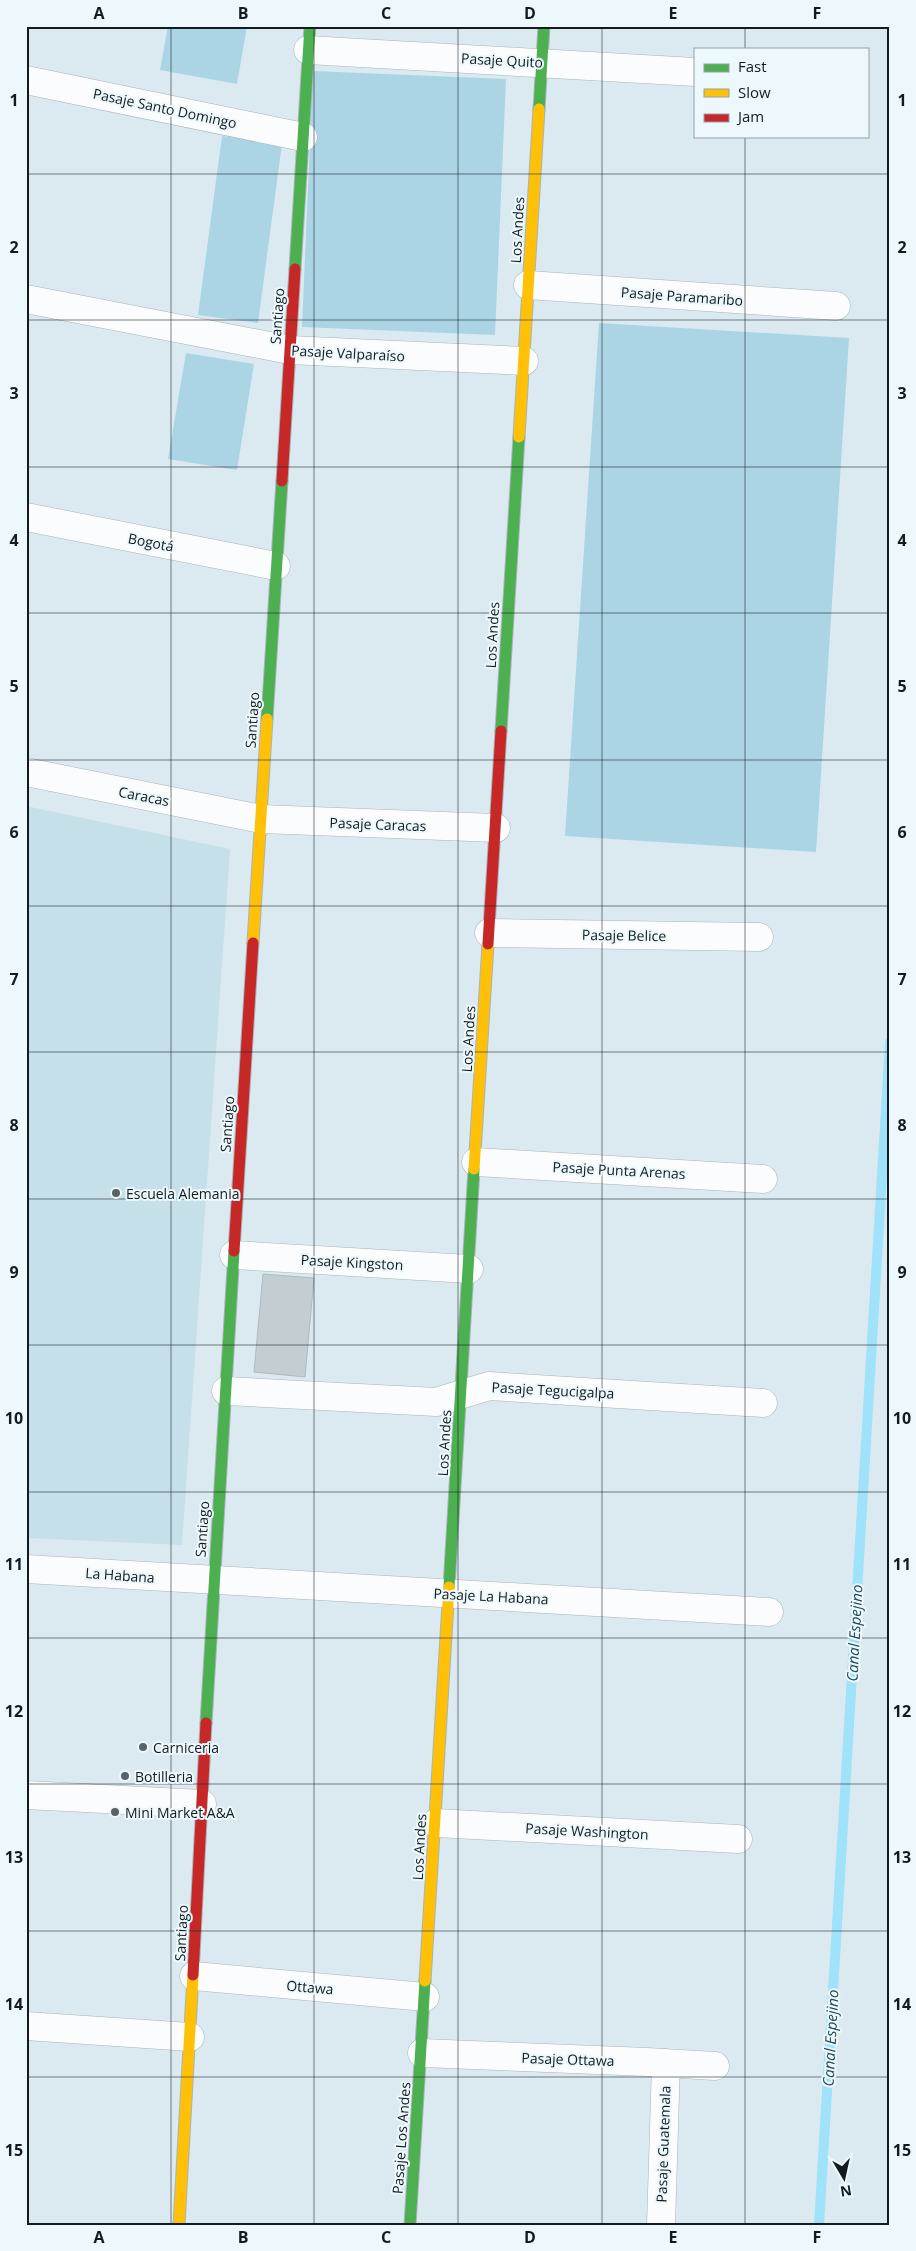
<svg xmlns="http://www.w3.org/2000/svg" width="916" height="2251" font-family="'Open Sans',sans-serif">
<rect width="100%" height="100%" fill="#dbeaf0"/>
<!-- built -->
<path fill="#c6e0ea" d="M26,806L230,849L182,1545L26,1538Z"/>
<!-- green -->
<path fill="#abd5e5" d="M168,26H247L237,84L160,70Z
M313,71L506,79L495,335L302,327Z
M222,136L282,144L258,323L198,315Z
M599,323L849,338L816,852L565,836Z
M186,353L254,364L237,470L168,459Z"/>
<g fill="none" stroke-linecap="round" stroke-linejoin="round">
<!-- stream -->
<path stroke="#a0e2fa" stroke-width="10" d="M819,2225L890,1042"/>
</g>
<!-- building -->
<path fill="#c3ced3" stroke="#aebabe" d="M263,1274L314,1278L305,1377L254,1372Z"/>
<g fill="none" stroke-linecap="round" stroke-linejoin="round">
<!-- street casing -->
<g stroke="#a8b4b8" stroke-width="29">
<path id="street" d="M308,50L695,72
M26,80L303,137
M528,285L836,306
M26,299L290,350L524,361
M26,517L276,566
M26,772L261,819L496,828
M489,933L759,937
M476,1162L763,1179
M234,1255L469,1269
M226,1391L436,1402L489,1386L763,1403
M26,1569L769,1612
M26,1795L202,1804
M436,1823L738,1839
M194,1976L425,1997
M26,2026L190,2037
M422,2053L647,2062L715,2066
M661,2225L666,2063"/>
</g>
<!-- fast casing -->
<g stroke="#a8b4b8" stroke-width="13">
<path id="fast" d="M539,109L544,26
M295,269L310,26
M267,719L282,481
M501,731L519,437
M449,1587L474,1169
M206,1723L234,1251
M410,2225L425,1981"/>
</g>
<!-- slow casing -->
<g stroke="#a8b4b8" stroke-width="13">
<path id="slow" d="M519,437L539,109
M253,943L267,719
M474,1169L488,944
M425,1981L449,1587
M179,2225L193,1975"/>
</g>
<!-- jam casing -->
<g stroke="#a8b4b8" stroke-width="13">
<path id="jam" d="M282,481L295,269
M488,944L501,731
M234,1251L253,943
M193,1975L206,1723"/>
</g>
<!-- street -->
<use href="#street" stroke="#fafcfd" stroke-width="28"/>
<!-- fast -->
<use href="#fast" stroke="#4caf50" stroke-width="11"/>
<!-- slow -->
<use href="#slow" stroke="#ffc107" stroke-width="11"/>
<!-- jam -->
<use href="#jam" stroke="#c62828" stroke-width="11"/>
</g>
<!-- grid -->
<path fill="none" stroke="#121b1f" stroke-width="1" stroke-opacity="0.55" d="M171,26V2225M314,26V2225M458,26V2225M602,26V2225M745,26V49M745,136V2225M26,174H890M26,320H890M26,467H890M26,613H890M26,760H890M26,906H890M26,1052H890M26,1199H890M26,1345H890M26,1492H890M26,1638H890M26,1784H890M26,1931H890M26,2077H890"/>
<!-- markers -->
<g fill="#586368" stroke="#edf8fc" stroke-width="2">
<circle cx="116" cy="1193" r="5"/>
<circle cx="143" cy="1747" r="5"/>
<circle cx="125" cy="1776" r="5"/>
<circle cx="115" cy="1812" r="5"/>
</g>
<g text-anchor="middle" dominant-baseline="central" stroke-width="4" stroke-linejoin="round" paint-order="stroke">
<!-- street labels -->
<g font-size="14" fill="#121b1f" stroke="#edf8fc">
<text transform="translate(502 60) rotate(3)">Pasaje Quito</text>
<text transform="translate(165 108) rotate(12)">Pasaje Santo Domingo</text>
<text transform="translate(517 230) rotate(-87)">Los Andes</text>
<text transform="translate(682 296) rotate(4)">Pasaje Paramaribo</text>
<text transform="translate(277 316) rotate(-86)">Santiago</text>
<text transform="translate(348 353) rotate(3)">Pasaje Valparaíso</text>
<text transform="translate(151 542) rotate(11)">Bogotá</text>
<text transform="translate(492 635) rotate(-87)">Los Andes</text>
<text transform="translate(252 720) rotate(-86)">Santiago</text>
<text transform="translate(144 796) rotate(11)">Caracas</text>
<text transform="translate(378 824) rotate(2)">Pasaje Caracas</text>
<text transform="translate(624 935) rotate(1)">Pasaje Belice</text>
<text transform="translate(468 1039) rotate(-87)">Los Andes</text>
<text transform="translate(227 1124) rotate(-86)">Santiago</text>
<text transform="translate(619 1170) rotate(3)">Pasaje Punta Arenas</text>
<text transform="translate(352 1262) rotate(3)">Pasaje Kingston</text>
<text transform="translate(553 1390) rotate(3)">Pasaje Tegucigalpa</text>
<text transform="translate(444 1443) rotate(-87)">Los Andes</text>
<text transform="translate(202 1529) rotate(-86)">Santiago</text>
<text transform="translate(120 1575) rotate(4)">La Habana</text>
<text transform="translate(491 1596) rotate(3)">Pasaje La Habana</text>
<text transform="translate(587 1831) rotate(3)">Pasaje Washington</text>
<text transform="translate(419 1847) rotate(-87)">Los Andes</text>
<text transform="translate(181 1933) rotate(-87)">Santiago</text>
<text transform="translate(310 1987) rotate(5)">Ottawa</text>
<text transform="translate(568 2059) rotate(2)">Pasaje Ottawa</text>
<text transform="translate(401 2138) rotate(-86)">Pasaje Los Andes</text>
<text transform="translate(663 2144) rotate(-88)">Pasaje Guatemala</text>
</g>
<!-- poi labels -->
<g font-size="14" fill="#121b1f" stroke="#edf8fc" text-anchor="start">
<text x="126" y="1193">Escuela Alemania</text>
<text x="153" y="1747">Carniceria</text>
<text x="135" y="1776">Botilleria</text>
<text x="125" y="1812">Mini Market A&amp;A</text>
</g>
<!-- water labels -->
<g font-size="15" font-style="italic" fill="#214956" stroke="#edf8fc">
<text transform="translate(854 1633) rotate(-87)">Canal Espejino</text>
<text transform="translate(830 2038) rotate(-87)">Canal Espejino</text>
</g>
</g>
<!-- border -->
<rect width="916" height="2251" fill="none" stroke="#edf8fc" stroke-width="55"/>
<!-- legend -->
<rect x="694" y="48" width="175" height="90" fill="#edf8fc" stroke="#95a0a4"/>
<rect x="704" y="64" width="25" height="8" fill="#4caf50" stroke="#95a0a4"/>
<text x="738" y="72" font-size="15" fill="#121b1f">Fast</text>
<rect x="704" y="89" width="25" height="8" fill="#ffc107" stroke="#95a0a4"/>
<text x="738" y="98" font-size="15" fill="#121b1f">Slow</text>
<rect x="704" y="114" width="25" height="8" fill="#c62828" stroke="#95a0a4"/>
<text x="738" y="122" font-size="15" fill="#121b1f">Jam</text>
<!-- north arrow -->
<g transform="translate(844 2178) rotate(171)" stroke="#edf8fc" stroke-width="4" paint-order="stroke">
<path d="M0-4L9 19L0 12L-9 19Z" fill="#121b1f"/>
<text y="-8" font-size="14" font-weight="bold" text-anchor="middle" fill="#121b1f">N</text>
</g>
<rect x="28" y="28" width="860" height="2196" fill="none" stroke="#121b1f" stroke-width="2"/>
<g font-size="16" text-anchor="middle" font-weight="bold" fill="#121b1f">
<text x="99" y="19">A</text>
<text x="243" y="19">B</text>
<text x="386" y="19">C</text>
<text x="530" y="19">D</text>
<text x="673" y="19">E</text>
<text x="817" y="19">F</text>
<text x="14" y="106">1</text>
<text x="902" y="106">1</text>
<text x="14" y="253">2</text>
<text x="902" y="253">2</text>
<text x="14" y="399">3</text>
<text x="902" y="399">3</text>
<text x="14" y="546">4</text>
<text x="902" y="546">4</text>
<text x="14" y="692">5</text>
<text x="902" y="692">5</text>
<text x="14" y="838">6</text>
<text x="902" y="838">6</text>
<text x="14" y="985">7</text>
<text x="902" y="985">7</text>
<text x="14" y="1131">8</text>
<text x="902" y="1131">8</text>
<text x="14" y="1278">9</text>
<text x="902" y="1278">9</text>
<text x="14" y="1424">10</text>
<text x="902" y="1424">10</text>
<text x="14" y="1570">11</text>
<text x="902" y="1570">11</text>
<text x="14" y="1717">12</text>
<text x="902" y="1717">12</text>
<text x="14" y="1863">13</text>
<text x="902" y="1863">13</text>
<text x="14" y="2010">14</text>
<text x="902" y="2010">14</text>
<text x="14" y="2156">15</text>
<text x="902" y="2156">15</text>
<text x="99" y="2243">A</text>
<text x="243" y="2243">B</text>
<text x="386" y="2243">C</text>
<text x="530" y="2243">D</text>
<text x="673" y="2243">E</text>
<text x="817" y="2243">F</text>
</g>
</svg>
